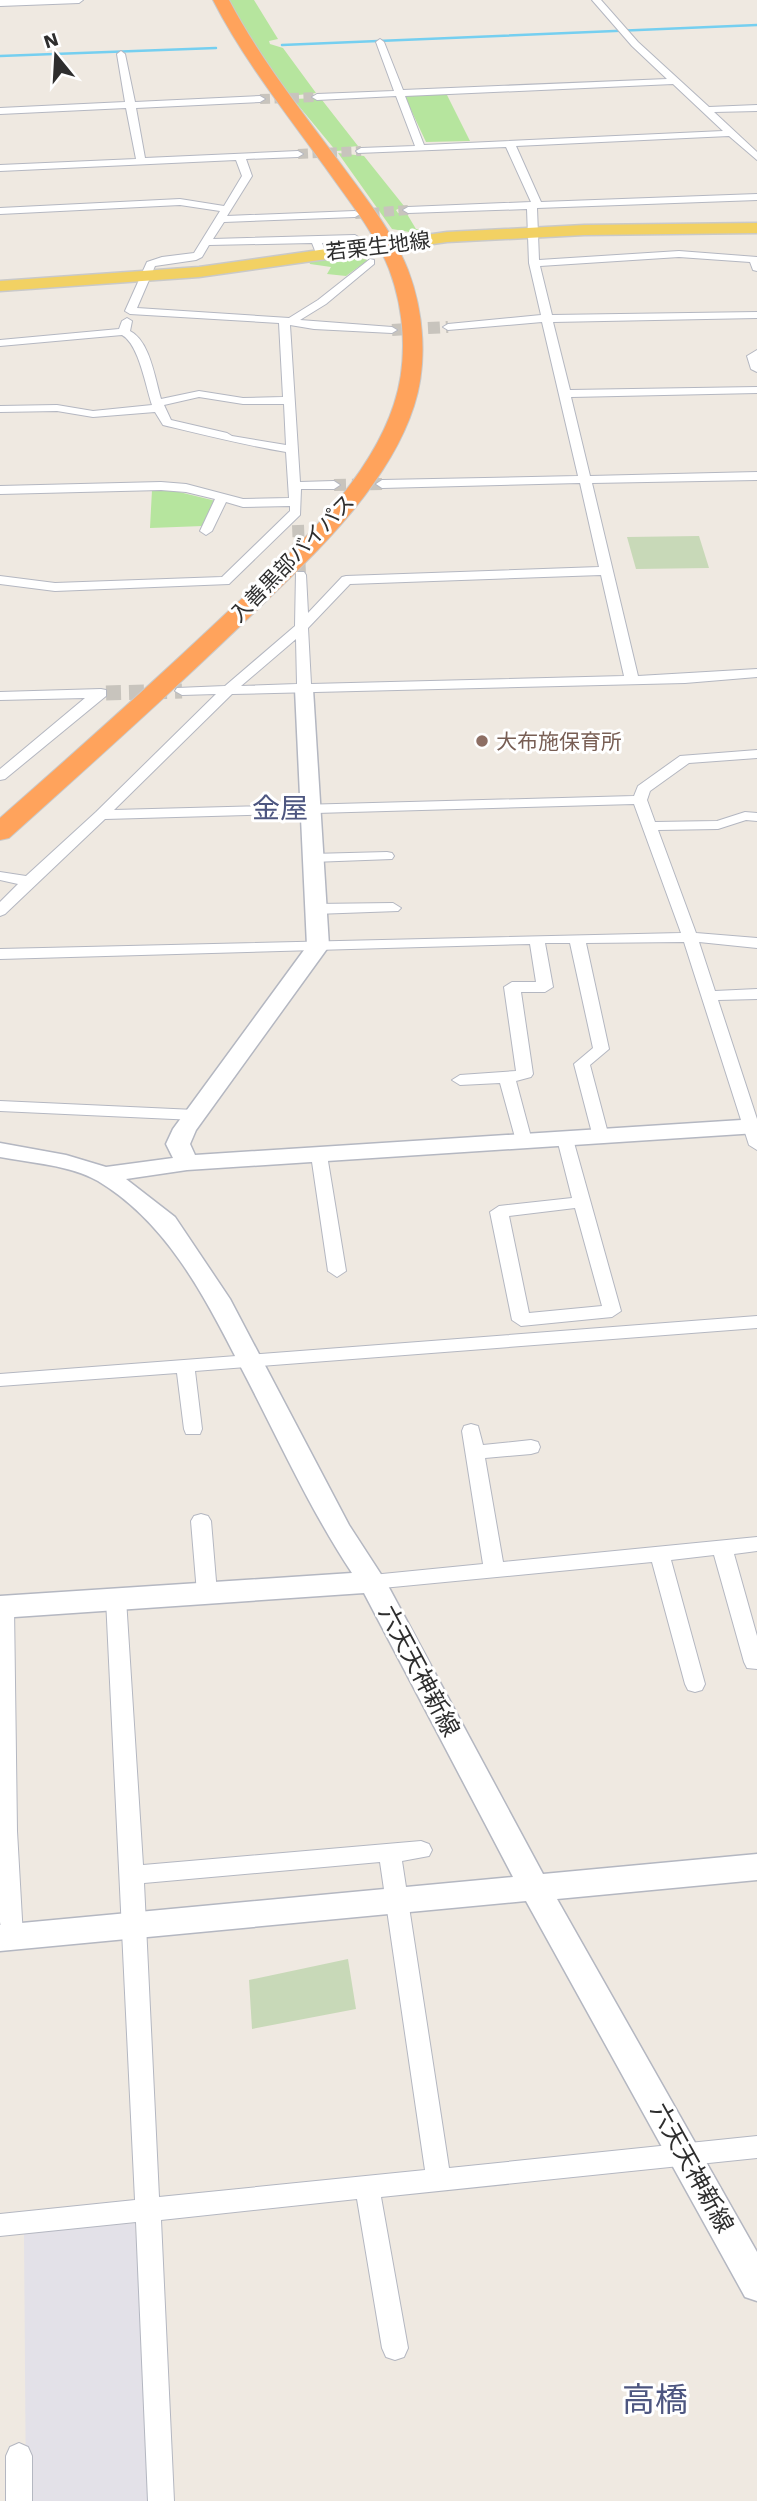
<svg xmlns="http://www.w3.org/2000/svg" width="757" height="2501" font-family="'Work Sans','Noto Sans JP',sans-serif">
<rect width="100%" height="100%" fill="#efe9e1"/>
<!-- industrial -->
<path fill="#e3e1e8" d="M135,2223L151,2501H26L24,2233Z"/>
<!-- green -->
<path fill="#b6e59e" d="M228,0H254L278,39L269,41L270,44L283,48L316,93L290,96L237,18Z
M446,93L470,141L426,142L404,95Z
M319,98L322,100L358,146L349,147L351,150L336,151L293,99Z
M338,153L364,156L404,206L396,210L398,213L407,214L416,229L432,233L421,234L392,229Z
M344,255L368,260L346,276L327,274L331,267L310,264L308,259Z
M152,490H171L216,501L203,526L150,528Z"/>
<!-- cemetery -->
<path fill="#c8d9b8" d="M699,536L709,568L636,569L627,537Z
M348,1959L356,2009L252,2029L249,1980Z"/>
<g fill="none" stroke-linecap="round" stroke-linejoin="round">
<!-- stream -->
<path stroke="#75cff0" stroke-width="2.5" d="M282,45L757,25
M0,56L216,48"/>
<!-- street-tunnel-far2 -->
<path stroke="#c8c4bd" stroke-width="10" stroke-dasharray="10 4.5" stroke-linecap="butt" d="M260,99L317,97
M298,154L361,151
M355,214L408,210"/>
<!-- street-tunnel-far1 -->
<path stroke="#c8c4bd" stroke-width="12" stroke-dasharray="12 6" stroke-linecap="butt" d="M392,330L448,327
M334,485L382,484
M298,525L300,575"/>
<!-- street-tunnel -->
<path stroke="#c8c4bd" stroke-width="15" stroke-dasharray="15 8" stroke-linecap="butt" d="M106,693L182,691"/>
<!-- street casing -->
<g stroke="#b4b7c1" stroke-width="2">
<path id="street" d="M0,0H83L79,3L0,6Z
M592,0H601L638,42L709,107L757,105V111L714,112L757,152V160L729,136L516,146L541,202L757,194V200L537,208L539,260L679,251L757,257V271L753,270L750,262L679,257L540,266L552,315L757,312V318L553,322L570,390L757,387V393L571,397L590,476L757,472V480L592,483L638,676L757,669V677L685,683L232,694L114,810L634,796L638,786L680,756L757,750V758L689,763L650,791L647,800L655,822L717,821L745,812L757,813V821L746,820L718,829L658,830L696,933L757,938V948L699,942L715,991L757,989V999L718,1000L757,1119V1150L749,1145L684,942L586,943L609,1049L590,1065L609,1137L601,1142L593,1137L574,1064L593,1048L570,943H545L553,987L545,992H521L533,1074L531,1077L516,1081L532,1141L524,1146L516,1141L500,1083L460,1085L452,1080L460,1075L516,1071L504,987L512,982H536L530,944L0,959V949L681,933L634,804L105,819L5,914L0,916V902L18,884L0,880V872L26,876L96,812L216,694L182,695L175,691L177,688L225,686L295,626L296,572H304L306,575L308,613L342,577L346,576L599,567L580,483L382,488L376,484L382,480L578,476L542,322L448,330L443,327L448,324L541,315L529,263L527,209L408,213L403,210L408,207L531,202L506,147L358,153L356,151L361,148L415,146L396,96L317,100L312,97L317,94L394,91L376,42L380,39L384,42L403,90L667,79L632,46ZM673,84L723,131L424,145L405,96ZM601,575L624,676L311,684L308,628L350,584ZM296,639L297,684L241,686Z
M121,51L125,54L135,102L260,96L265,99L260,102L136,108L145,158L298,151L303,154L298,157L246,159L252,176L227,216L355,211L360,214L355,217L224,222L213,239L355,235L360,238L355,241L322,243L326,253L321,256L316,253L312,243L209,245L202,257L196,260L155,266L137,308L289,318L318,300L370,259L374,260V264L326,304L300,320L392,327L397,330L392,333L314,329L290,325L300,482L334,481L340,485L334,489H301L300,515L229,584L55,591L0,584V576L55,583L222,577L290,511V506L243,507L226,502L212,531L206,535L200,531L215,499L186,492L161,490L0,494V486L161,482L186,484L243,499L289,498L286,452C244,445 205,435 163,425L155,412L93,417L57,411L0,412V406L57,405L93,411L152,405C146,388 139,344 122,335L0,346V340L119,329L122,321L127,318L132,321L130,331C150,341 155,379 161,399L199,391L243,398L283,397L279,323L130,314L125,311L147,262L162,257L194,253L220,211L180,205L0,214V208L180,199L224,206L242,176L236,160L0,171V165L136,159L126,108L0,114V108L125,102L117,54ZM199,397L243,404H284L286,445L232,436L227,433L171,420L164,405Z
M757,350V372L751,369L747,356Z
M101,689L106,690V696L5,779L0,780V769L85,698L0,700V692Z
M387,852L392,853L394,856L392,859L312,862L305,858L312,854Z
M393,903L401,908L398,911L315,914L307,909L315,904Z
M0,1101L195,1110L203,1115L195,1120L0,1111Z
M565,1134L573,1139L621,1311L612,1317L521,1326L512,1320L490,1212L499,1206L572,1198L557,1139ZM575,1208L602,1306L529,1313L509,1216Z
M319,1150L327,1155L346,1271L337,1277L328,1271L311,1155Z
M757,1316V1328L195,1371L202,1429L200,1434H186L184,1429L177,1373L0,1386V1374Z
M471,1424L478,1426L483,1445L531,1440L538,1442L540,1447L538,1452L531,1454L485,1458L503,1562L757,1537V1551L734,1554L757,1636V1669L747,1668L744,1662L714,1555L671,1560L705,1684L702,1690L695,1692L688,1690L685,1684L652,1562L372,1589L365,1587L362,1582L365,1577L372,1575L483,1564L462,1431L464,1426Z
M201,1514L208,1516L211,1521L217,1593L214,1598L207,1600L200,1598L197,1593L191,1521L194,1516Z
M116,1592L123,1594L126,1599L143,1865L421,1841L429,1844L432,1850L429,1856L402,1861L449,2168L757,2136V2158L381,2197L408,2348L404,2357L395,2360L386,2357L382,2348L357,2199L161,2220L174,2501H148L136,2222L0,2236V2214L135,2200L106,1599L109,1594ZM380,1862L425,2170L159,2197L144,1883Z
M4,1599L11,1602L14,1607L17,1831L23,1937L20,1944L12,1946L4,1944L0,1922V1601Z
M19,2443L28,2447L32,2456V2501H6V2456L10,2447Z"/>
</g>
<!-- secondary casing -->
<g stroke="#b4b7c1" stroke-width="3">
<path id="secondary" d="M304,683L313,689L329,946L196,1130L190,1144L195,1155L757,1119V1133L187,1170L126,1179L175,1217L230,1299L349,1525L386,1582L543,1874L757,1854V1880L557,1899L757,2252V2301L745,2297L526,1901L0,1951V1925L513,1877L364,1593L0,1618V1596L352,1573C311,1511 280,1443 246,1377C208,1304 171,1225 98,1181C70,1165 31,1163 0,1157V1143L66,1155L106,1167L173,1158L166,1144L173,1129L307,946L295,689Z"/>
</g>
<!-- primary casing -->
<g stroke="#c9c9c9" stroke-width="3">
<path id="primary" d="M757,223V233L584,235L447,242L199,277L0,291V281L199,267L447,232L584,225Z"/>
</g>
<!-- highway casing -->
<g stroke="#c9c9c9" stroke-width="2">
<path id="highway" d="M213,0H229C260,59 303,113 343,167C367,200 393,232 408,270C424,312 428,363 414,406C386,493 301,567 237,629C163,700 86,769 9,838L0,840V818C74,753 148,687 219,620C282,561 367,488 394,404C408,362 405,311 389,269C374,231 348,200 325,167C286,113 243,59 213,0Z"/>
</g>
<!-- street -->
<use href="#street" fill="#fff" fill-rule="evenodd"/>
<!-- secondary -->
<use href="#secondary" fill="#fff" fill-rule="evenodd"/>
<!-- primary -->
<use href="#primary" fill="#f2d163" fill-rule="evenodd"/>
<!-- highway -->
<use href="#highway" fill="#ffa35c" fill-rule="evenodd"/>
</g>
<!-- markers -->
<circle fill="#8d6e63" stroke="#fff" stroke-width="2.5" cx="482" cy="741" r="7"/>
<g text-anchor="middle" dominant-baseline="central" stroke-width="6" stroke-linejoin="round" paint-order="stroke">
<!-- far-street labels -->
<g font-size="21" fill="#2e2e2e" stroke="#fff">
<text transform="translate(378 246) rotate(-7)">若栗生地線</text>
<text transform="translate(292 558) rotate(-46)">入善黒部バイパス</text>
</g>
<!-- far-education labels -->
<g font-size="21" fill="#785e54" stroke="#fff" text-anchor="start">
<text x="496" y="741">大布施保育所</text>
</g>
<!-- street labels -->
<g font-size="24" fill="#2e2e2e" stroke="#fff">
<text transform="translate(419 1671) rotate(62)">六天天神新線</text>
<text transform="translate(692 2168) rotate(61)">六天天神新線</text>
</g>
<!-- quarter labels -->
<g font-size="28" fill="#4d5680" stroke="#fff">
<text x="280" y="808">金屋</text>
</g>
<!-- near-quarter labels -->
<g font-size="33" fill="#4d5680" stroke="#fff">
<text x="655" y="2399">高橋</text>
</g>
</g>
<!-- north arrow -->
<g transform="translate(56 56) rotate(342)" stroke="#ffffff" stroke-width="5" paint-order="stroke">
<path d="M0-5L12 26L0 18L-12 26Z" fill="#2e2e2e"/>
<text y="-10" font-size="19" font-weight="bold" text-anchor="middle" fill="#2e2e2e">N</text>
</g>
</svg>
